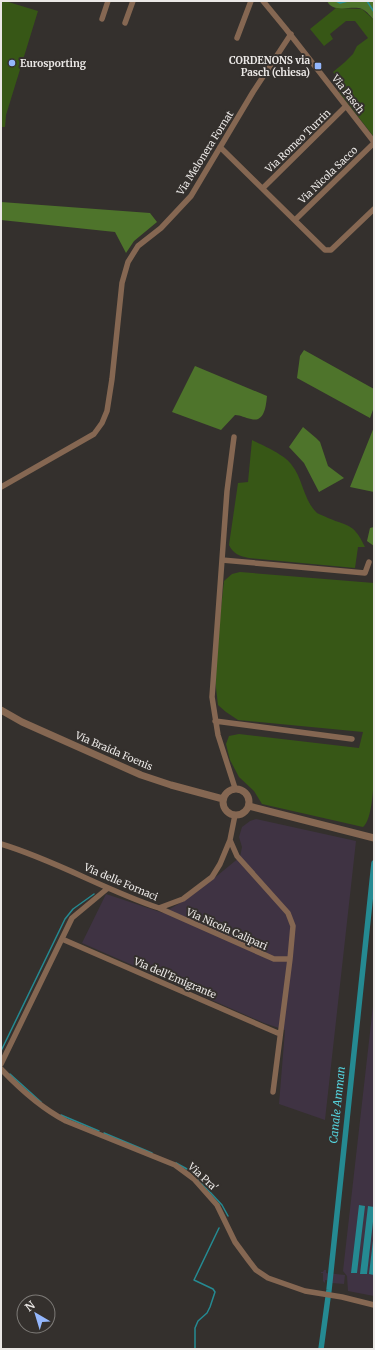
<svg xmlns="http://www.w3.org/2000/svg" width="375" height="1350" font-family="Merriweather,serif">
<rect width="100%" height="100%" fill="#34302d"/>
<!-- industrial -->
<path fill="#3f3343" d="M256,819L356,841L325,1120L279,1104L285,1030L264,1023L82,943L106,894L163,913L185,900L218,875L240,857L242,847L239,837L242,827L250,821Z
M374,997V1296L348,1291L347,1276L343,1271Z
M324,1270H326V1273L345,1275L344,1284L332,1283V1281L325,1280V1283L323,1281V1273H321V1272H323Z"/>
<!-- green -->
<path fill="#375716" d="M1,1H5L38,11L6,115L5,127H1Z
M336,8L362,9L374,20V137L339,92L345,87L333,72L345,62L353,54L357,46L368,38L355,21H346L330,34L333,39L324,46L310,29Z
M252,440C262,445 285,455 291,464C303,478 303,500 317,513C320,515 325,516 328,518C350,527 354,524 365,547H358L355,568L249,558C240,556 233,554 229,545L238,483L248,482Z
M240,572L374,583V778C373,789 372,820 363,827L262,804L254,791L239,777L230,760L226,744L229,736L239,734L359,748L363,732L238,720L226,712L218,705L214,671L224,581L232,574Z"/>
<!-- forest -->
<path fill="#4e742b" d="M327,1H374V20C371,17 367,11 362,9C352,5 333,14 327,1Z
M1,202L150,213L157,222L134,241L126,253L115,232L1,220Z
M304,350L374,389V407L370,418L297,378L300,356Z
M195,366L267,396C266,405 265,423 251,419C245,418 241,415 235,415L221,430L172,412Z
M303,427L316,438L320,442L328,466L344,478L319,492L304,463L289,447Z
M374,427V492L350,487Z
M374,527V546L367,541L370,528Z"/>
<!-- water -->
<path fill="#258a92" d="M359,1205L365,1206L357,1273H351Z
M368,1206L374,1207V1213L367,1274H360Z
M374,1232V1275L369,1274Z"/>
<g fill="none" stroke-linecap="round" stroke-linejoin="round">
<!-- stream -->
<path stroke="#258a92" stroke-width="1.5" d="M336,1L340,3L348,1
M367,1L374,12
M1,1051L65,919L73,909L94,894
M10,1074L41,1102
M61,1115L99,1131
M104,1133L152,1153
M176,1163L187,1169
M195,1176L222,1205L228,1216
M195,1349V1328L198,1321L207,1313L210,1307L215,1292L213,1289L194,1280L219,1228"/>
<!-- canal -->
<path stroke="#258a92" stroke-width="5.5" d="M321,1349L329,1290L374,863"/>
<!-- minor -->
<path stroke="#856752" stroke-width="5.5" d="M263,1L286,29L374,142
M102,19L108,1
M125,23L133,1
M237,38L251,1
M220,147L325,250H331L374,209
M263,188L346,106
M295,220L374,143
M234,437L227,491L212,697L218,735L235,788
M1,487L94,434L102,423L107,411L112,379L122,283L128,262L138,246L161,228L191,196L253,92L291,34
M222,560L365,573L369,562
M215,721L352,739
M230,840L237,856L288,913L293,926L290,959L273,1092
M1,844C55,860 105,890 159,908L183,899L212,877L220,864L230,840L235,815
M159,908L274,959H290
M62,939L280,1034
M1,1064L72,918L108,888
M1,1069C20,1089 41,1108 66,1121L175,1165L194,1179L217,1205L235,1242L249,1261L256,1270L268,1278L305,1291L342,1297L374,1305"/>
<!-- tertiary -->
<path stroke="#856752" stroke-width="7" d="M1,710L22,722L141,775L171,785L223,799
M223 802a13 13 0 1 1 26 0a13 13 0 1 1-26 0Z
M249,806L374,838"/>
</g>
<!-- markers -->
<g fill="#94b7fd" stroke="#34302d" stroke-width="1.5">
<circle cx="12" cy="63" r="4"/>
<rect x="314" y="62" width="8" height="8" rx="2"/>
</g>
<g text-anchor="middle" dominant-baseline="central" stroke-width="4" stroke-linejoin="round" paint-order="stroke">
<!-- poi labels -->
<g font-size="10" font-weight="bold" fill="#ebe8e6" stroke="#34302d" text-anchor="end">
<text x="310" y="60">CORDENONS via<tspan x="310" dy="12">Pasch (chiesa)</tspan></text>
<text x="20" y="63" text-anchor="start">Eurosporting</text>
</g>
<!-- street labels -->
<g font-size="10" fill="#ebe8e6" stroke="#34302d">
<text transform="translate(348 94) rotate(52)">Via Pasch</text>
<text transform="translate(298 141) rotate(-44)">Via Romeo Turrin</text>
<text transform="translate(205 153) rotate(-58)">Via Melonera Fornat</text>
<text transform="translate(328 175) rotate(-44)">Via Nicola Sacco</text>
<text transform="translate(114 751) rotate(23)">Via Braida Foenis</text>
<text transform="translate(121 882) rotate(23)">Via delle Fornaci</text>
<text transform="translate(227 929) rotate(24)">Via Nicola Calipari</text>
<text transform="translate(175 978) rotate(23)">Via dell'Emigrante</text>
<text transform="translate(203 1177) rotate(43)">Via Pra'</text>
</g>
<!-- water labels -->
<g font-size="11" font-style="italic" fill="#55d6e0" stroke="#34302d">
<text transform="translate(337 1105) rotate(-84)">Canale Amman</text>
</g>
</g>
<!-- border -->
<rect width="375" height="1350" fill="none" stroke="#ebe8e6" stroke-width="4"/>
<!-- north arrow -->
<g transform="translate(36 1314) rotate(322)"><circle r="19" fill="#34302d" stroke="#7d7a77"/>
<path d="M0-3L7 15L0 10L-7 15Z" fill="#94b7fd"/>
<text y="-6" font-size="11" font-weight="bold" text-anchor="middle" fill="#ebe8e6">N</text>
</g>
</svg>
